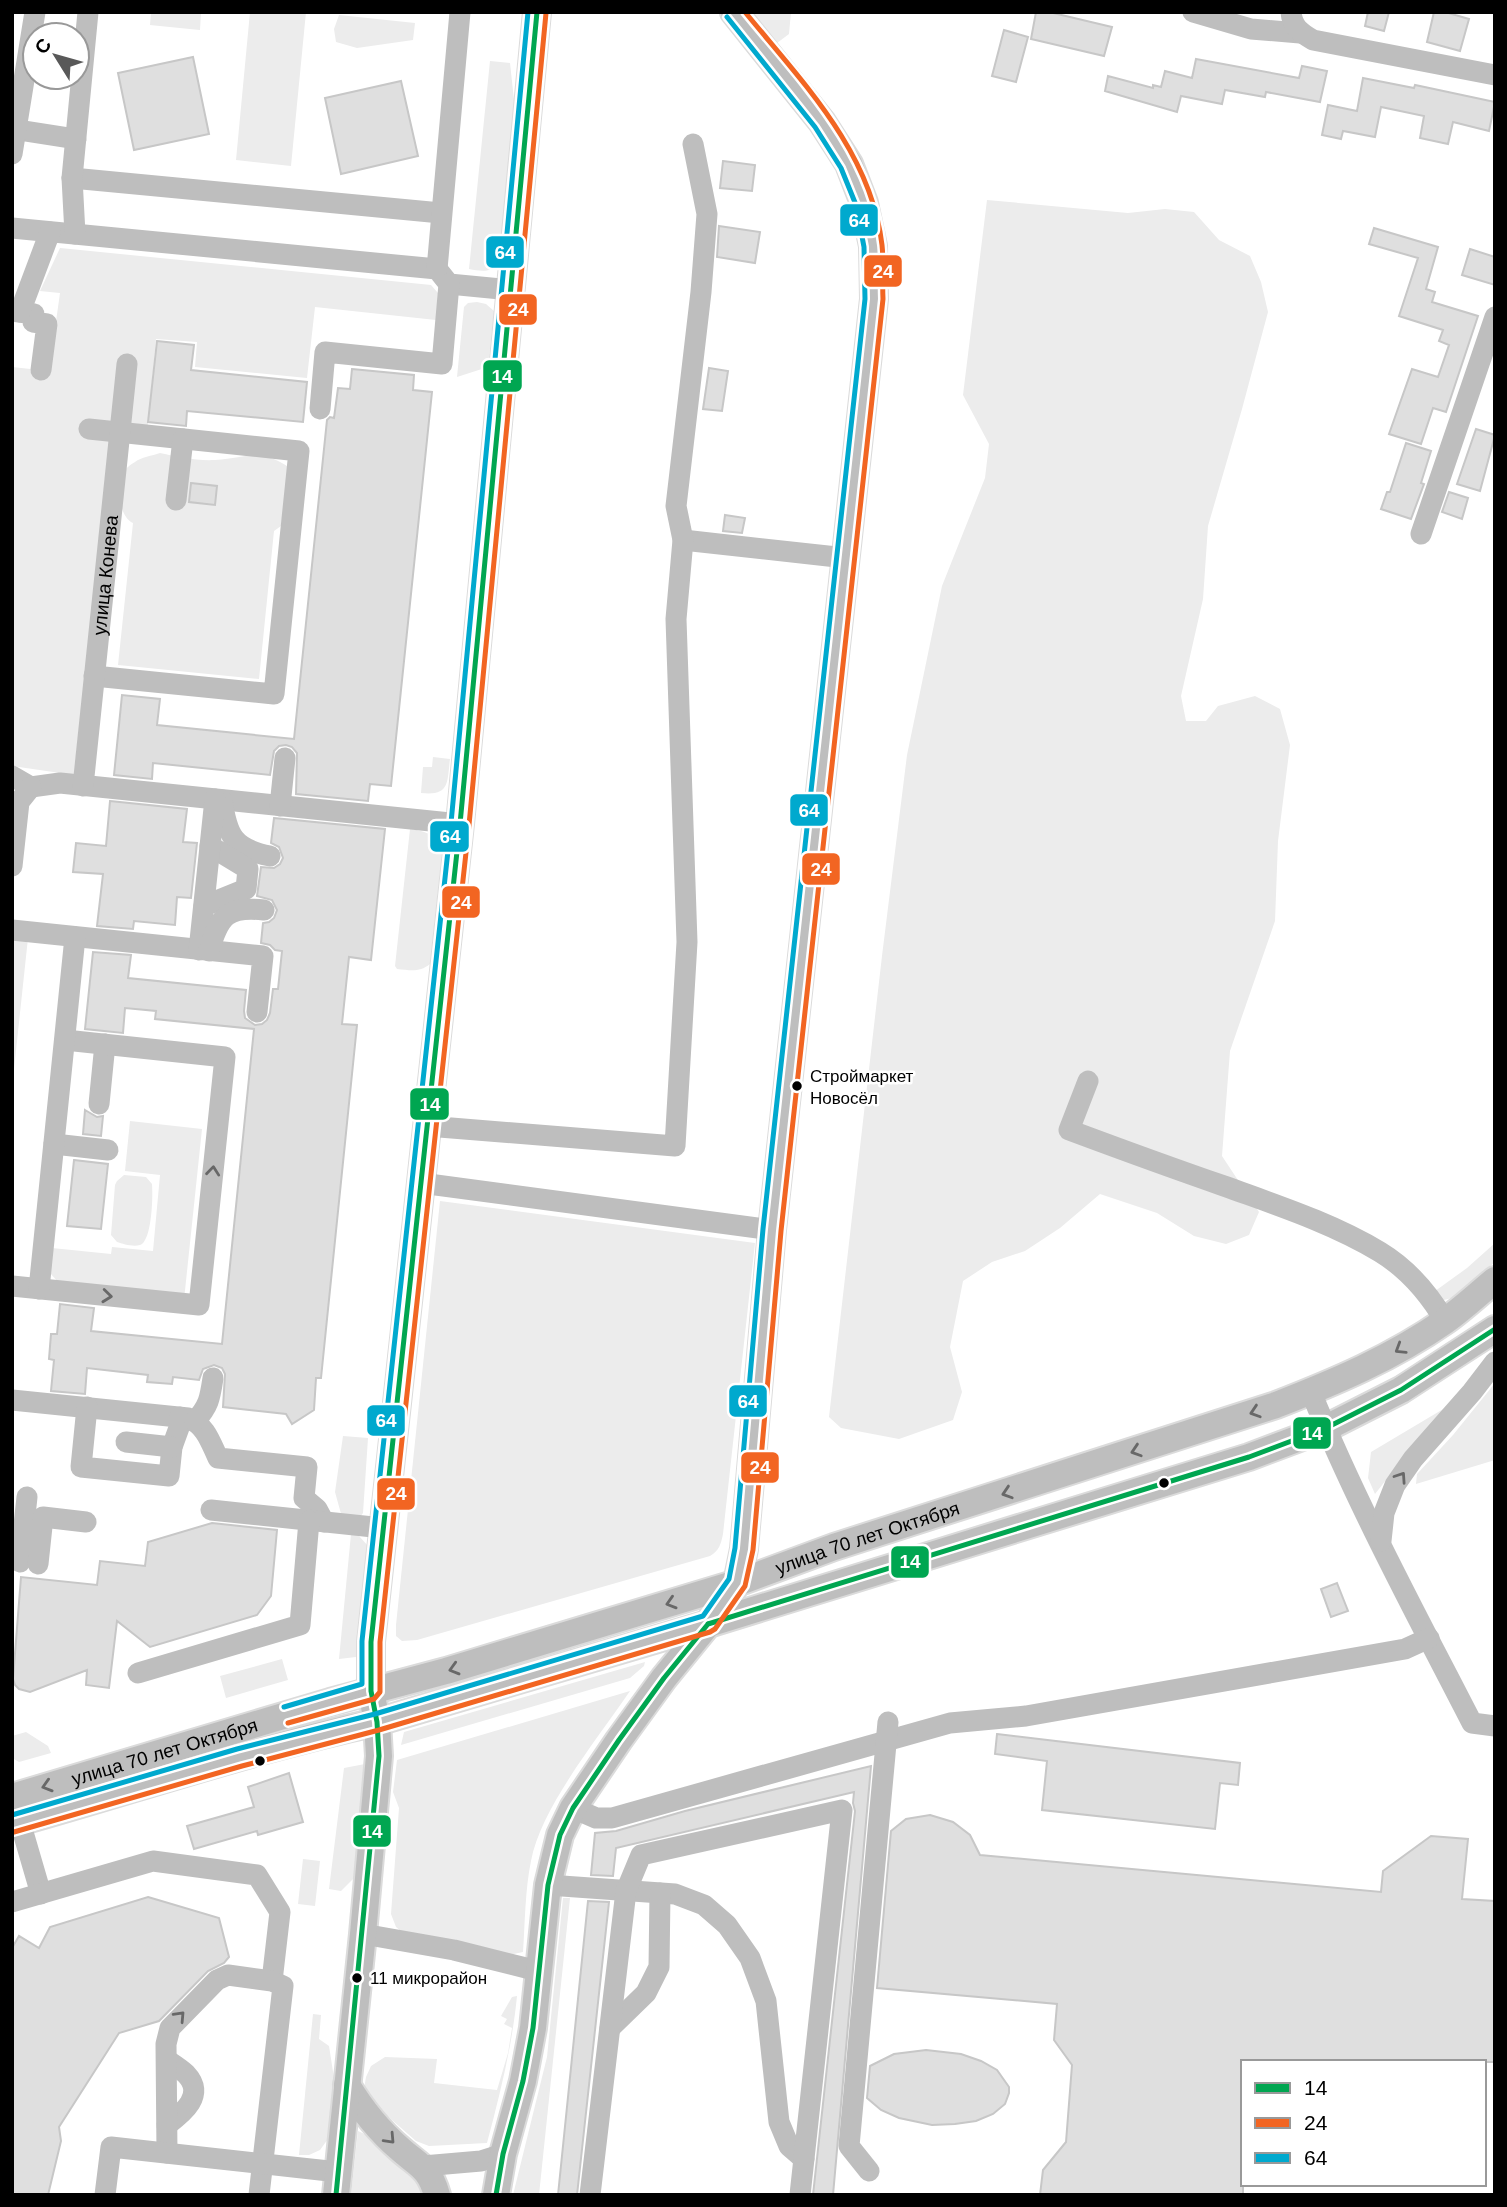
<svg xmlns="http://www.w3.org/2000/svg" width="1507" height="2207" font-family="Helvetica,sans-serif">
<rect width="100%" height="100%" fill="#fff"/>
<!-- green -->
<path fill="#ececec" d="M151,12H201L200,30L150,25Z
M250,12H306L291,166L236,160Z
M752,12H791L789,34L777,43Z
M339,15L415,23L413,40L357,48L336,42L334,29Z
M490,61L510,63L515,109L499,264C489,273 481,271 469,269Z
M987,200L1128,213L1165,209L1194,212L1219,240L1250,256L1261,282L1268,312L1242,409L1208,526L1203,599L1181,696L1186,721H1206L1218,706L1255,696L1280,709L1290,745L1278,841L1275,921L1230,1051L1222,1156L1259,1212L1249,1235L1226,1244L1194,1236L1157,1213L1100,1194L1060,1228L1025,1251L992,1262L963,1281L950,1347L962,1392L953,1420L899,1439L841,1428L829,1417L882,956L907,755L942,586L985,478L989,444L963,395Z
M60,248L431,285L438,293L436,320L315,307L307,378L195,367L197,342L156,339L147,433L122,430L119,359L74,775L12,766V367L49,371L60,293L40,291Z
M477,302L486,304L494,311L488,367L457,377L464,307L468,303Z
M160,453C178,457 196,461 215,460C249,458 258,447 290,468L281,526L274,531L259,679L118,665L133,523C118,516 117,486 123,473C125,469 131,464 135,462C141,457 152,456 160,453Z
M433,757L450,759C447,783 450,796 421,793L423,767H432Z
M410,829C427,832 438,834 442,853L430,964C419,973 410,970 397,969L395,966Z
M14,937L28,938L12,1088V950Z
M130,1121L202,1129L184,1300L58,1282L50,1273L52,1248L111,1254L112,1247L153,1251L160,1175L125,1171Z
M124,1175L146,1177L152,1184C153,1196 152,1241 140,1245C133,1247 123,1244 117,1242L111,1235L115,1185L117,1181Z
M440,1201L755,1243L723,1534C721,1544 719,1551 710,1556L417,1640L402,1641L396,1636V1625Z
M1495,1243V1262L1452,1298L1444,1300L1431,1294L1467,1268Z
M1495,1383V1460L1416,1484L1417,1474L1453,1435Z
M1450,1405L1423,1433L1375,1494L1368,1478L1371,1452Z
M343,1436L368,1438L363,1513L358,1520L343,1521L335,1492Z
M351,1534L359,1536L369,1547L356,1657L339,1659Z
M282,1659L288,1680L226,1698L220,1676Z
M645,1662L644,1666L630,1678L401,1745L404,1732Z
M630,1691C599,1737 541,1807 531,1861C525,1890 525,1922 523,1952L504,1956L403,1933L396,1927L391,1914L399,1808L393,1792L397,1760Z
M26,1732L48,1746L51,1753L19,1762L12,1758V1736Z
M365,1764L354,1878L341,1891L329,1889L344,1768Z
M303,1859L320,1861L315,1906L298,1904Z
M563,1898H570L539,2195H513L547,2057Z
M517,1996C512,2047 500,2094 487,2143L429,2146L416,2141L369,2100L364,2089L366,2077L371,2066L385,2057L437,2059L434,2083L497,2090L508,2053L512,2028L504,2024L507,2019L501,2016L512,1997Z
M313,2014L321,2015L319,2039L329,2046L334,2078L328,2139L320,2150L309,2155H299Z
M358,2131C381,2141 415,2170 425,2195H351Z"/>
<!-- building -->
<path fill="#dfdfdf" stroke="#c7c7c7" stroke-width="2" d="M1036,12H1049L1112,27L1104,56L1031,39Z
M1368,12H1389L1384,31L1365,26Z
M1434,12H1445L1469,19L1460,51L1427,42Z
M1004,30L1028,37L1016,82L992,76Z
M193,57L209,134L134,150L118,73Z
M1196,59L1299,78L1302,66L1327,71L1320,102L1266,92L1265,97L1225,90L1222,104L1181,96L1177,112L1105,91L1108,76L1153,88V85L1161,87L1165,71L1192,78Z
M1363,78L1414,88L1415,85L1495,102L1489,131L1453,122L1448,144L1420,138L1424,116L1381,107L1375,137L1343,131L1341,139L1322,135L1328,105L1357,111Z
M401,81L418,156L341,174L325,98Z
M723,161L755,165L752,191L720,188Z
M719,226L760,232L755,263L717,257Z
M1374,228L1438,247L1426,289L1435,292L1432,302L1478,316L1446,412L1433,408L1421,444L1389,434L1412,369L1438,377L1449,345L1439,341L1443,330L1399,316L1418,258L1369,244Z
M1470,249L1495,257V285L1462,275Z
M157,341L194,345L191,370L307,382L303,422L187,411L186,426L148,422Z
M709,368L728,371L722,411L703,409Z
M352,369L414,375L413,390L432,392L391,786L370,784L368,801L296,794L297,753L292,747L286,745L279,746L274,751L270,775L153,763L152,779L114,775L122,695L160,699L157,725L294,739L327,420L330,417L334,418L338,388L350,389Z
M1476,429L1495,435L1480,491L1457,484Z
M1406,443L1431,451L1421,483L1424,484L1411,519L1381,509L1387,492H1390Z
M191,483L217,486L215,505L189,502Z
M1449,492L1468,498L1462,519L1442,512Z
M725,515L745,518L742,533L723,531Z
M110,801L187,809L183,842L197,843L191,898L177,897L175,925L134,921L133,929L97,926L103,874L73,872L76,843L106,846Z
M274,818L385,829L371,960L349,957L342,1024L357,1025L321,1378H316L314,1410L292,1424L286,1414L223,1407L225,1374L222,1368L214,1365L203,1369L199,1380L173,1377L172,1384L147,1382L148,1375L87,1368L85,1394L51,1391L54,1360L49,1359L51,1334H57L60,1304L94,1308L91,1331L222,1344L254,1029L155,1019L156,1011L125,1008L123,1033L85,1029L93,952L131,955L128,978L246,990L244,1011L245,1018L255,1025L262,1024L267,1020L270,1013L273,989H278L282,951L275,950L270,945L261,943L263,923L269,922L274,918L277,910L272,900L257,896L261,867L274,868L280,864L283,858L279,847L271,843Z
M85,1110L97,1117L103,1116L101,1136L83,1134Z
M74,1160L108,1164L101,1229L67,1226Z
M212,1523L277,1530L271,1596L257,1615L150,1647L117,1621L109,1688L86,1685L87,1670L30,1692L19,1689L15,1685L13,1679L21,1577L97,1585L100,1561L145,1566L148,1542Z
M1337,1583L1348,1611L1331,1617L1321,1589Z
M997,1734L1240,1763L1238,1785L1220,1783L1215,1829L1042,1810L1047,1761L995,1754Z
M871,1766L833,2195H813L855,1811L853,1803L854,1792L616,1848L613,1876L591,1875L595,1833L616,1831L685,1811Z
M289,1773L303,1822L258,1835L257,1831L194,1849L187,1826L254,1807L248,1787Z
M930,1815L953,1822L970,1835L980,1855L1381,1892L1383,1871L1431,1836L1468,1839L1462,1899L1495,1901V2062H1243V2195H1040L1043,2170L1066,2142L1072,2065L1054,2040L1057,2004L877,1988L891,1831L906,1819Z
M148,1897L219,1918L229,1957L224,1963L208,1971L159,2021L119,2033L59,2127L61,2141L48,2195H12V1948L19,1936L39,1948L50,1927Z
M588,1901L609,1902L577,2195H558Z
M926,2050L961,2054L981,2061L997,2070L1009,2087V2093L1005,2104L993,2114L976,2121L955,2124L932,2125L899,2118L881,2110L867,2098L870,2066L894,2054Z"/>
<g fill="none" stroke-linecap="round" stroke-linejoin="round">
<!-- major casing -->
<g stroke="#dbdbdb" stroke-width="30">
<g id="major">
<path id="s2" d="M12,1797L330,1702L446,1671L737,1583L834,1547L1276,1405C1335,1382 1392,1358 1445,1321C1462,1309 1478,1294 1495,1280"/>
<path d="M12,1824C134,1790 253,1749 377,1722L708,1624L1249,1457L1326,1428L1401,1390L1495,1329"/>
<path d="M347,2085C361,2108 379,2131 400,2149C419,2166 429,2167 437,2195"/>
<path d="M336,2195L363,1934L379,1756L377,1722L371,1691V1642L460,824L537,12"/>
<path d="M496,2195L503,2154L523,2081L533,2028L548,1885L560,1835L573,1808L619,1740L664,1678L708,1624L737,1583L744,1549L772,1230L874,299L873,246L864,203L849,164L822,122L734,12"/>
</g>
</g>
<!-- minor -->
<g stroke="#bebebe" stroke-width="21">
<path d="M1193,12L1251,29L1300,33"/>
<path d="M1291,12C1292,27 1301,33 1313,40L1495,75"/>
<path d="M12,129L76,139"/>
<path d="M12,154L35,12"/>
<path d="M72,178L441,213"/>
<path d="M12,228L437,269L449,284L511,290"/>
<path d="M75,234L72,178L88,12"/>
<path d="M437,269L460,12"/>
<path d="M12,311L34,314L33,322L47,324L41,370"/>
<path d="M20,312L50,232"/>
<path d="M320,409L325,352L442,364L449,284"/>
<path d="M89,429L299,451L274,694L94,676"/>
<path d="M176,500L183,439"/>
<path d="M1421,534L1495,317"/>
<path d="M683,540L846,558"/>
<path d="M12,776L31,787L60,783L460,824"/>
<path id="s1" d="M83,786L127,364"/>
<path d="M222,800C227,835 233,849 270,856"/>
<path d="M280,806L285,758"/>
<path d="M12,866L19,802L31,787"/>
<path d="M204,906L246,889L248,869L210,846"/>
<path d="M12,930L263,956L257,1012"/>
<path d="M199,950L215,799"/>
<path d="M209,951C219,916 227,906 264,910"/>
<path d="M1088,1081L1069,1130C1120,1149 1172,1168 1224,1186C1276,1205 1332,1223 1380,1252C1408,1269 1429,1294 1445,1321"/>
<path d="M99,1104L105,1044"/>
<path d="M427,1126L675,1146L687,942L676,619L683,540L676,506L701,292L707,214L693,144"/>
<path d="M54,1144L108,1150"/>
<path d="M421,1183L772,1230"/>
<path d="M12,1286L199,1305L225,1057L65,1040"/>
<path d="M39,1289L75,937"/>
<path d="M1311,1392C1357,1505 1416,1614 1472,1723L1495,1726"/>
<path d="M12,1400L188,1418C206,1426 210,1441 218,1458L307,1467L304,1498L317,1509L324,1522"/>
<path d="M87,1407L81,1467L169,1476L172,1447L180,1425V1417"/>
<path d="M195,1421C209,1406 210,1398 213,1378"/>
<path d="M126,1442L172,1447"/>
<path d="M211,1510L383,1528"/>
<path d="M1381,1541L1384,1513L1395,1485L1413,1459L1472,1392L1495,1362"/>
<path d="M20,1562L27,1497"/>
<path d="M38,1564L43,1517L86,1522"/>
<path d="M138,1673L300,1625L309,1521"/>
<path d="M573,1808L596,1818H612L950,1723L1026,1716L1405,1649L1429,1638"/>
<path d="M20,1822L41,1894"/>
<path d="M548,1885L675,1894L704,1905L727,1925L750,1958L766,2001L779,2122L789,2146L804,2159"/>
<path d="M12,1902L153,1861L257,1875L280,1912L272,1981"/>
<path d="M363,1934L454,1950L538,1971"/>
<path d="M610,2028L646,1993L659,1967L660,1893"/>
<path d="M167,2060C173,2064 181,2069 186,2074C206,2095 183,2113 167,2125"/>
<path d="M167,2153L166,2044L170,2028L217,1980L228,1975L272,1981L283,1986L259,2195"/>
<path d="M423,2166L481,2161L503,2154"/>
<path d="M869,2171L849,2146L888,1722"/>
<path d="M105,2195L111,2147L338,2172"/>
<path d="M590,2195L626,1891L641,1855L842,1810L800,2195"/>
</g>
<!-- major -->
<use href="#major" stroke="#bebebe" stroke-width="26"/>
<!-- bus-1 casing -->
<g stroke="#fff" stroke-width="10">
<path id="bus-1" d="M708,1624L1249,1457L1326,1428L1401,1390L1495,1329
M336,2195L379,1756L377,1722L371,1691V1642L460,824L537,12
M496,2195L503,2154L523,2081L533,2028L548,1885L560,1835L573,1808L619,1740L664,1678L708,1624"/>
</g>
<!-- bus-2 casing -->
<g stroke="#fff" stroke-width="10">
<path id="bus-2" d="M288,1723L374,1699L380,1692V1642L469,825L546,13
M14,1832L242,1766L379,1730L710,1632L715,1629L745,1586L753,1550L781,1231L883,299C882,281 884,263 882,245C871,151 802,82 745,12"/>
</g>
<!-- bus-3 casing -->
<g stroke="#fff" stroke-width="10">
<path id="bus-3" d="M284,1707L362,1684V1641L451,823L528,12
M12,1815L237,1749L375,1714L703,1616L729,1579L735,1548L763,1229L865,299L864,247L856,205L841,168L815,127L727,17"/>
</g>
<!-- bus-1 -->
<use href="#bus-1" stroke="#00a651" stroke-width="5"/>
<!-- bus-2 -->
<use href="#bus-2" stroke="#f26522" stroke-width="5"/>
<!-- bus-3 -->
<use href="#bus-3" stroke="#00a9ce" stroke-width="5"/>
</g>
<!-- one-way arrows -->
<defs><path id="oneway-chevron" d="M-2-3.5L2.5 0L-2 3.5" fill="none" stroke-width="1.6" stroke-linecap="round" stroke-linejoin="round" transform="scale(1.75)"/></defs>
<g stroke="#686868">
<use href="#oneway-chevron" transform="translate(213 1171) rotate(-84)"/>
<use href="#oneway-chevron" transform="translate(107 1296) rotate(6)"/>
<use href="#oneway-chevron" transform="translate(1400 1349) rotate(148)"/>
<use href="#oneway-chevron" transform="translate(1255 1412) rotate(162)"/>
<use href="#oneway-chevron" transform="translate(1136 1451) rotate(162)"/>
<use href="#oneway-chevron" transform="translate(1401 1477) rotate(-56)"/>
<use href="#oneway-chevron" transform="translate(1007 1493) rotate(162)"/>
<use href="#oneway-chevron" transform="translate(671 1603) rotate(163)"/>
<use href="#oneway-chevron" transform="translate(454 1669) rotate(164)"/>
<use href="#oneway-chevron" transform="translate(47 1786) rotate(163)"/>
<use href="#oneway-chevron" transform="translate(180 2016) rotate(-47)"/>
<use href="#oneway-chevron" transform="translate(390 2139) rotate(47)"/>
</g>
<!-- markers -->
<g fill="#000" stroke="#fff" stroke-width="2.5">
<circle cx="797" cy="1086" r="6"/>
<circle cx="1164" cy="1483" r="6"/>
<circle cx="260" cy="1761" r="6"/>
<circle cx="357" cy="1978" r="6"/>
</g>
<g text-anchor="middle" dominant-baseline="central" stroke-width="5" stroke-linejoin="round" paint-order="stroke">
<!-- bus labels -->
<g font-size="17" fill="#000" stroke="#fff" text-anchor="start">
<text x="810" y="1076">Строймаркет<tspan x="810" dy="22">Новосёл</tspan></text>
<text x="370" y="1978">11 микрорайон</text>
</g>
<!-- street labels -->
<g font-size="19" fill="#000" stroke="#fff">
<text stroke="none"><textPath href="#s1" startOffset="212">улица Конева</textPath></text>
<text stroke="none"><textPath href="#s2" startOffset="894">улица 70 лет Октября</textPath></text>
<text stroke="none"><textPath href="#s2" startOffset="159">улица 70 лет Октября</textPath></text>
</g>
</g>
<g stroke="#fff" stroke-width="2.5">
<rect x="839" y="203" width="40" height="34" rx="7" fill="#00a9ce"/>
<rect x="485" y="235" width="40" height="34" rx="7" fill="#00a9ce"/>
<rect x="863" y="254" width="40" height="34" rx="7" fill="#f26522"/>
<rect x="498" y="293" width="40" height="33" rx="7" fill="#f26522"/>
<rect x="482" y="359" width="41" height="34" rx="7" fill="#00a651"/>
<rect x="789" y="793" width="40" height="34" rx="7" fill="#00a9ce"/>
<rect x="429" y="820" width="41" height="33" rx="7" fill="#00a9ce"/>
<rect x="801" y="852" width="40" height="34" rx="7" fill="#f26522"/>
<rect x="441" y="885" width="40" height="34" rx="7" fill="#f26522"/>
<rect x="409" y="1087" width="41" height="34" rx="7" fill="#00a651"/>
<rect x="728" y="1384" width="40" height="34" rx="7" fill="#00a9ce"/>
<rect x="366" y="1404" width="40" height="33" rx="7" fill="#00a9ce"/>
<rect x="1292" y="1416" width="40" height="34" rx="7" fill="#00a651"/>
<rect x="740" y="1451" width="40" height="33" rx="7" fill="#f26522"/>
<rect x="376" y="1477" width="40" height="34" rx="7" fill="#f26522"/>
<rect x="890" y="1545" width="40" height="34" rx="7" fill="#00a651"/>
<rect x="352" y="1814" width="40" height="34" rx="7" fill="#00a651"/>
</g>
<g font-size="19" text-anchor="middle" font-weight="bold" fill="#fff">
<text x="859" y="227">64</text>
<text x="505" y="259">64</text>
<text x="883" y="278">24</text>
<text x="518" y="316">24</text>
<text x="502" y="383">14</text>
<text x="809" y="817">64</text>
<text x="450" y="843">64</text>
<text x="821" y="876">24</text>
<text x="461" y="909">24</text>
<text x="430" y="1111">14</text>
<text x="748" y="1408">64</text>
<text x="386" y="1427">64</text>
<text x="1312" y="1440">14</text>
<text x="760" y="1474">24</text>
<text x="396" y="1500">24</text>
<text x="910" y="1568">14</text>
<text x="372" y="1838">14</text>
</g>
<!-- border -->
<rect width="1507" height="2207" fill="none" stroke="#000000" stroke-width="28"/>
<!-- legend -->
<rect x="1241" y="2060" width="245" height="126" fill="#ffffff" stroke="#999999" stroke-width="2"/>
<rect x="1255" y="2083" width="35" height="10" fill="#00a651" stroke="#999999" stroke-width="2"/>
<text x="1304" y="2095" font-size="21" fill="#000000">14</text>
<rect x="1255" y="2118" width="35" height="10" fill="#f26522" stroke="#999999" stroke-width="2"/>
<text x="1304" y="2130" font-size="21" fill="#000000">24</text>
<rect x="1255" y="2153" width="35" height="10" fill="#00a9ce" stroke="#999999" stroke-width="2"/>
<text x="1304" y="2165" font-size="21" fill="#000000">64</text>
<!-- north arrow -->
<g transform="translate(56 56) rotate(307)"><circle r="33" fill="#ffffff" stroke="#999999" stroke-width="2"/>
<path d="M0-5L12 26L0 18L-12 26Z" fill="#595959"/>
<text y="-10" font-size="19" font-weight="bold" text-anchor="middle" fill="#000000">С</text>
</g>
</svg>
